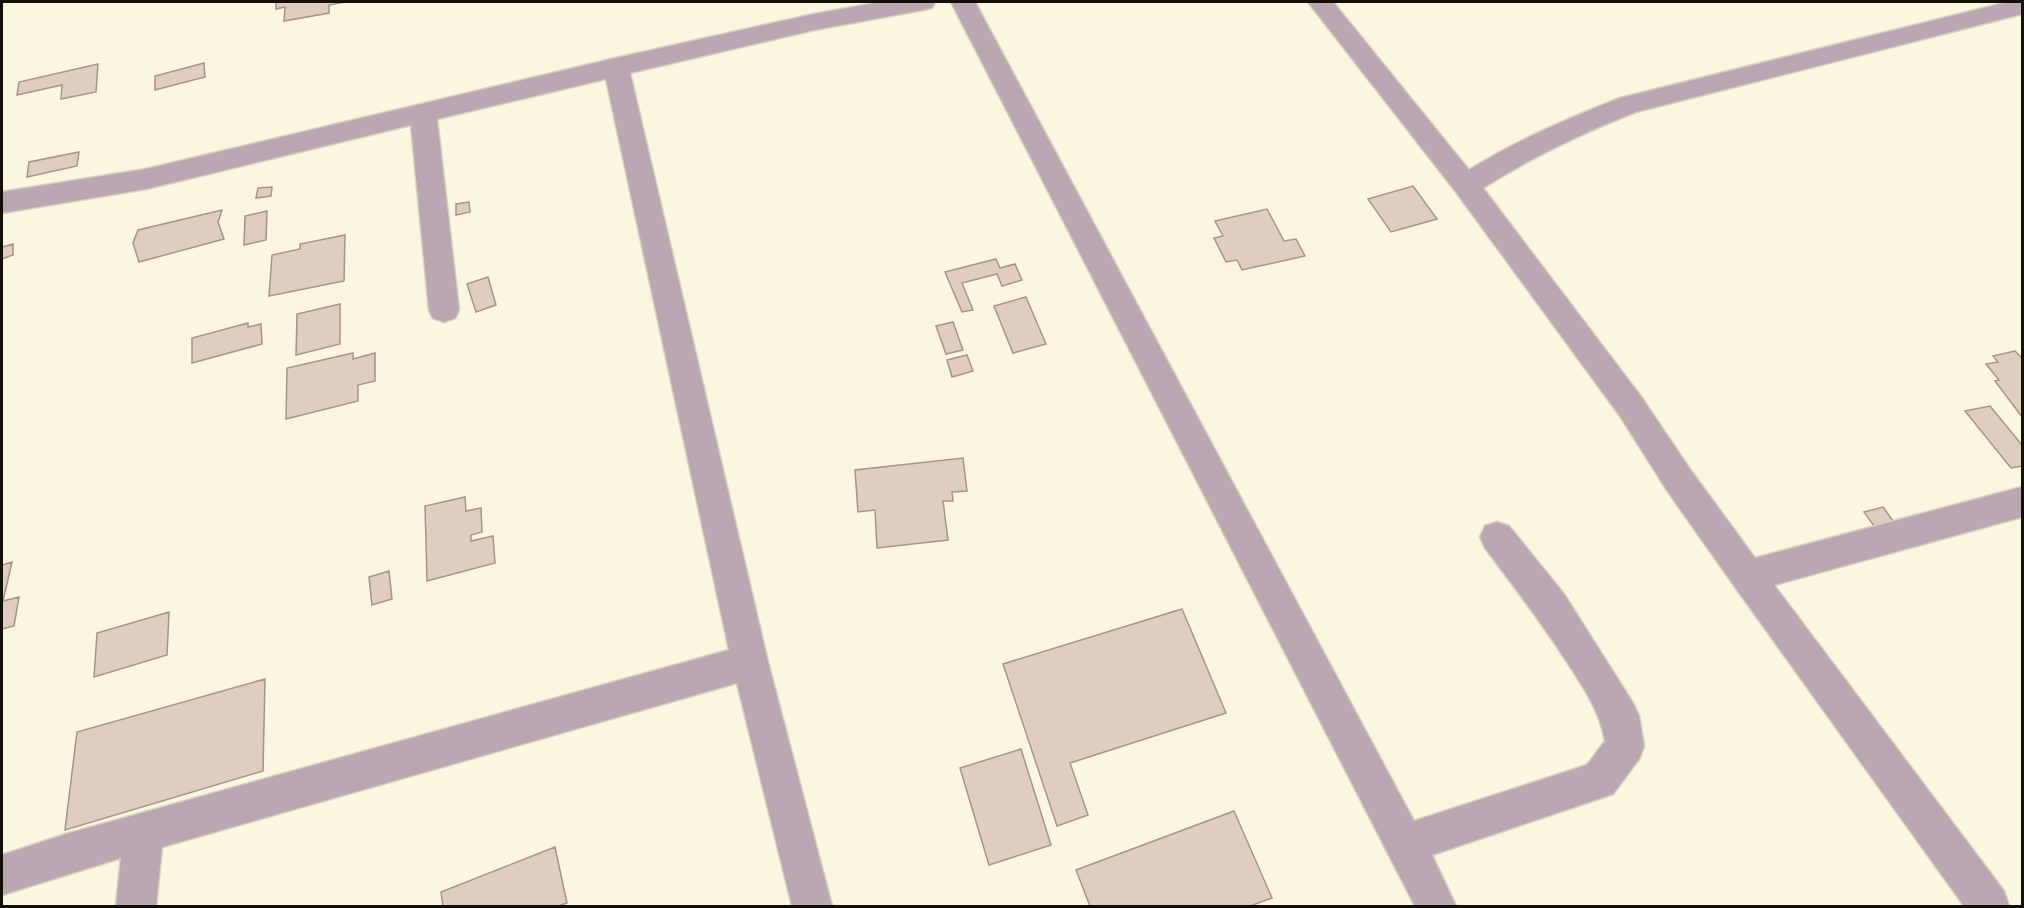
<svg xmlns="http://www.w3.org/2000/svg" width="2024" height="908" font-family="Barlow,sans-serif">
<rect width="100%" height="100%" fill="#faf6e0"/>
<!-- building -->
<path fill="#e0cdbf" stroke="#a69487" stroke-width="1.5" d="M276,2H345L329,5V13L284,21L285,7L276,9Z
M204,63L205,77L155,90V76Z
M98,64L96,92L61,99L62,85L17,95L19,82Z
M79,152L77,166L27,177L29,162Z
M1413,186L1437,219L1391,232L1368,199Z
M272,187L271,196L256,198L258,188Z
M469,202L470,212L456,215V204Z
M1267,209L1284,241L1296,239L1305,256L1242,270L1237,260L1226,262L1214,238L1223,236L1215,221Z
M222,210L218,222L224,239L139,262L133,243L138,230Z
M267,211L266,240L244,245L245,216Z
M345,235L344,281L269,296L272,255L300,249V244Z
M13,244V255L2,259V247Z
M996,259L1000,268L1015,264L1022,280L1002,286L997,274L962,283L973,310L962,312L945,272Z
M488,277L496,305L476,312L467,284Z
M1026,297L1046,344L1013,353L994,306Z
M340,304V344L296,355L297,314Z
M953,322L963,350L946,354L936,326Z
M248,323V327L261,324L262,344L192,363V338Z
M2015,351L2022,358V417L1995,381L1999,380L1986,364L1998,362L1993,356Z
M353,353V359L375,353V381L358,385V401L286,419L287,368Z
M967,355L973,371L952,377L947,360Z
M1990,406L2022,445V466L2011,468L1965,411Z
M963,458L967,491L952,492L953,501H943L948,540L877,548L875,510L858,512L855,470Z
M465,497L466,511L481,508L482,532L471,535V541L493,536L495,563L427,581L425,506Z
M1883,507L1893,521L1874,526L1864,512Z
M12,562L3,601L19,597L14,626L2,629V565Z
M389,571L392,599L372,605L369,577Z
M1182,609L1226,713L1070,763L1088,815L1057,826L1003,664Z
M169,612L167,655L94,677L97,633Z
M265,679L263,771L65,830L77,732Z
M1021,749L1051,845L989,865L960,768Z
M1234,811L1272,898L1250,906H1090L1076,870Z
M555,847L567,903L558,906H443L441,892Z"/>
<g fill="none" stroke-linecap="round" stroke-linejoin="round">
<!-- minor casing -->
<g stroke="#d5d1be" stroke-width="3">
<path id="minor" d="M881,2H935L932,8L923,10L814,30L630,73L768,662L832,906H792L737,683L162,847L156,906H116L121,858L2,895V855L66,834L729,650L606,79L437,119L459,310L455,318L444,322L433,318L429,310L411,125L146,189L2,213V192L146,169L616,58L814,14Z
M951,2H975L1414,821L1587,765L1605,741C1600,711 1583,687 1567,662C1541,622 1513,585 1485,548L1480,537L1485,526L1497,522L1509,526L1564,594L1633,703L1639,716L1644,746L1639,759L1613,794L1432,855L1456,906H1415Z
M1308,2H1333L1469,170C1517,140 1567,119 1620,98L2008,2H2022V14L1636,112C1582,133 1532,157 1483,188L1642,398L1692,472L1755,558L2022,487V517L1774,585L2004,891L2009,906H1964L1735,587L1668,492L1620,416L1456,192Z"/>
</g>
<!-- minor -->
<use href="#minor" fill="#bba7b2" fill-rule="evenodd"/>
</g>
<!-- border -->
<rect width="2024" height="908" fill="none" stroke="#121009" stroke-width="6"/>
</svg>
